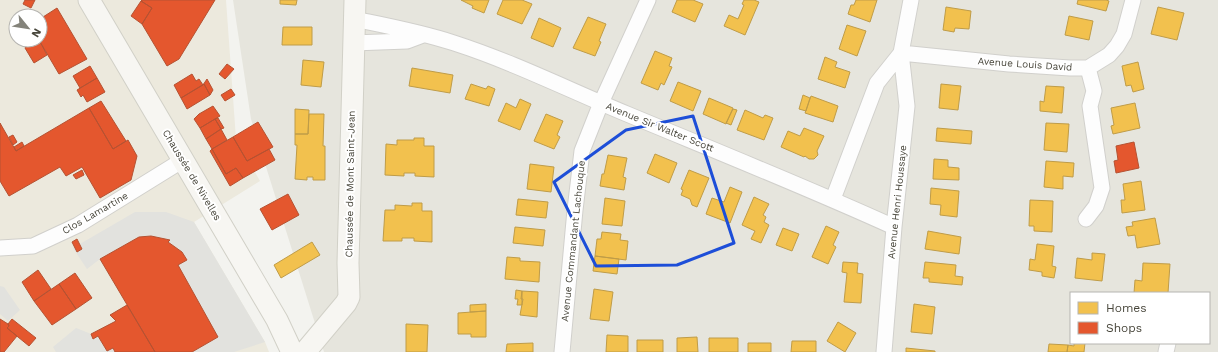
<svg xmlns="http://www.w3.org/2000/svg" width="1218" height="352" font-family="'Work Sans',sans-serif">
<rect width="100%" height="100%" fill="#f3f3ef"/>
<!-- residential -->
<path fill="#e6e5dd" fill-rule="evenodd" d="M233,0H1218V352H324L251,119ZM1071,293H1209V343H1071Z"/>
<!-- commercial -->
<path fill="#ece9dd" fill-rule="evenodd" d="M0,0H226L236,139L260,181L194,222L265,342L269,352H0ZM16,16H40V40H16Z"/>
<!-- parking -->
<path fill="#e2e2de" d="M135,212H166L194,222L265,342L234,352H192L218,337L178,265L187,260L182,252L168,242L169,240L151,236L139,237L100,259L87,269L73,248Z
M0,286L4,287L20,310L8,321L0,314Z
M76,328L91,334L93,338L98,336L106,351L113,348L115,352H56L53,347Z"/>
<!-- homes -->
<path fill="#f2c14e" stroke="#bf9c48" d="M280,0H297L296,5L280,4Z
M461,0H489L484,13L472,8L473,6Z
M503,0H522L532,4L522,24L497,14Z
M677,0H693L703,4L695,22L672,12Z
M744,0H754L759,2L745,35L724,26L729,15L738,19L744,5L742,4Z
M856,0H877L870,22L848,14L851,5H854Z
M1078,0H1106L1109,1L1106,11L1077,4Z
M946,7L971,11L969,29L955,28L954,32L943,30Z
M1158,7L1184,13L1177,40L1151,34Z
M1069,16L1093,21L1089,40L1065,35Z
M588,17L606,24L599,41L601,42L595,56L573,48Z
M539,18L561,28L553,47L531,38Z
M847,25L866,31L857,56L839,49Z
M283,27H312V45H282Z
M655,51L672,58L669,66L672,67L664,85L661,83L658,90L641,83Z
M825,57L837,62L835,67L850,72L845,88L818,79Z
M303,60L324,62L321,87L301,85Z
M1138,62L1144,89L1133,92L1131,85L1126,86L1122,66Z
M412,68L453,75L450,93L409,86Z
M678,82L701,91L693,111L670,101Z
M471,84L486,89L488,86L495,89L489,106L465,99Z
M941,84L961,86L958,110L939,108Z
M1046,86L1064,87L1062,113L1040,111V101L1044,102Z
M803,95L810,98L806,111L799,109Z
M811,96L838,106L833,122L805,113Z
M709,98L733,108L726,124L703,114Z
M520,99L531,104L520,130L498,121L506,103L516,108Z
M1135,103L1140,128L1113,134L1111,126L1114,125L1111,108Z
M295,109L309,110L308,134H295Z
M733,109L737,110L731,125L726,123Z
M745,110L763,118L765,115L773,118L764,140L737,130Z
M309,114H324L323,146H325V180H313V177H307V180L295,179L297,145H295V134H308Z
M546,114L563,121L557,135L560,137L554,149L534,141Z
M1046,123L1069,124L1067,152L1044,150Z
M804,128L824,136L817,151L818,155L814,159H809L805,156L804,157L781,147L788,131L800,136Z
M937,128L972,131L971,144L936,141Z
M414,138H424V146H434V177L415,176V173H404V176L385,175L386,144L397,145V140H414Z
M655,154L677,163L669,183L647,173Z
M608,155L627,158L623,177L626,178L624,190L600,186L602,174H604Z
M934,159L948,160V167L959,168V180L933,179Z
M1046,161L1074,163L1073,177L1063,176V189L1044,187Z
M530,164L554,167L551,192L527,189Z
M689,170L709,178L697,207L692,205L690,199L681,195L683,190L681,189Z
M1141,181L1145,210L1122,213L1121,200H1125L1123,184Z
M730,187L742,192L730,223L706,214L712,198L724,202Z
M931,188L959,191L957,217L940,215L941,205L930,204Z
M754,197L769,204L763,215L766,217L764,222L769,225L761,243L751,239L755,231L742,225Z
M605,198L625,201L622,226L602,224Z
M518,199L548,202L546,218L516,215Z
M1030,200L1053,201L1052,232L1034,231V226H1029Z
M412,203H422V211H432V242L414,241V238H402V241H383L385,210H395V205L412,206Z
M1155,218L1160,244L1137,248L1135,235L1128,236L1126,227L1133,226L1132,222Z
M826,226L839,232L833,245L836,247L828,264L812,257Z
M515,227L545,230L543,246L513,243Z
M783,228L799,234L792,251L776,245Z
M928,231L961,237L959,254L925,249Z
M602,232L621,234L620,240L628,241L626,260L595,256L597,239H601Z
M312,242L320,255L281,278L274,265Z
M1037,244L1054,246L1052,266L1056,267L1054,278L1042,276V272L1029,270L1030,259L1035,260Z
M1092,253L1105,254L1102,281L1075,278L1077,258L1092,260Z
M595,256L619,259L617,274L593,271Z
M507,257L520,258V261L540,262L539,282L505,279Z
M843,262L858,263L857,273L863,274L861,303L844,302L847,273L842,272Z
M925,262L956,265L955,276L963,277L962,285L929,282V278H923Z
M1143,263L1170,264L1168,293H1134L1135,280L1142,281Z
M594,289L613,292L609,321L590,319Z
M516,290L522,291V305H517L518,299H515Z
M522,291L538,292L537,317L520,315L523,299H521Z
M486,304V311L470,312V305Z
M914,304L935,307L932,334L911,332Z
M486,311V337H471V334H458V313Z
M838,322L856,333L845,352L827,341Z
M406,324L428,325L427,352H406Z
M607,335L628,336V352H606Z
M697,337L698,352H677V338Z
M709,338H738V352H709Z
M637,340H663V352H637Z
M792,341H816V352H791Z
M533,343V352H506L507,344Z
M748,343H771V352H748Z
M1074,343H1085L1084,352H1067L1068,345L1074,346Z
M1049,344L1068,345L1067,352H1048Z
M906,348L935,351V352H906Z"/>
<!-- shops -->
<path fill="#e4572e" stroke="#b55232" d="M25,0H35L31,8L23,4Z
M142,0H215L179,59L167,66L142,24L152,8L141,1Z
M141,1L152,8L142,24L131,16Z
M57,8L87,59L59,74L39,40H40V22L43,17Z
M30,40H39L47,55L34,63L25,48Z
M227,64L234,69L225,79L219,74Z
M90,66L97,78L80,88L73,76Z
M192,74L196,81L199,79L203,85L181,98L174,85Z
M97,78L105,92L87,102L83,95L81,97L77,90Z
M207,79L213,90L210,95L204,84L203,85Z
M204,84L210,95L187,109L181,98Z
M231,89L235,95L225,101L221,95Z
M101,101L126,141L113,149L89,108Z
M213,106L220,116L200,128L194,119L199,114Z
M89,108L113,149L128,140L137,156L131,180L100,198L82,167L66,176L60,167L9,196L0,181V123L16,151Z
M218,118L224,128L221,129L215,119Z
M215,119L221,129L206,139L200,128Z
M258,122L273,147L247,161L233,137Z
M221,129L227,140L212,149L206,139Z
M13,135L17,142L13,145L9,137Z
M233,137L247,161L269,149L275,160L243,178L236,168L226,174L212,149Z
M22,142L24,146L16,151L14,147Z
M1134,142L1139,168L1116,173L1114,161L1118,160L1116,146Z
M212,149L226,174L236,168L243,178L230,186L210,151Z
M82,170L84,175L76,179L73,175Z
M288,194L299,215L272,230L260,209Z
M151,236L170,240L168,242L182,252L187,260L178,265L218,337L192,352H155L100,259L139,237Z
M77,239L82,249L77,252L72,242Z
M38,270L51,289L34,301L22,282Z
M75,273L92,298L76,309L59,284Z
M59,284L76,309L52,325L34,301Z
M127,305L155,352H115L113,348L107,351L98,336L93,339L91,334L116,321L110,315Z
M0,319L8,324L9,326L7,328L17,336L4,352H0Z
M12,319L36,338L29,346L7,328L9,326L8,324Z"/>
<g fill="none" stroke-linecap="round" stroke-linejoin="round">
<!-- street casing -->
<g stroke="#d1d0cc" stroke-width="17">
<path id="street" d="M354,19C388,26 421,32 454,43C513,62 569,90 627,114C716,151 806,187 894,227
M353,43L407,41L423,35
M833,199L877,83L901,53L911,0
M1086,219L1096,206L1102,188L1090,106L1094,91L1088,68
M0,248L33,246L78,225L183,160
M562,352L575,210L582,151L601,103L648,0
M884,352L894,227L907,106L901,53L1009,64L1070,68H1088L1109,55L1117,46L1124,34L1133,0
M1166,352L1168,343"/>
</g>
<!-- secondary casing -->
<g stroke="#d1d0c7" stroke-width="23">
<path id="secondary" d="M89,0L277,320L292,352
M305,352L346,303L349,297L348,263L355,0"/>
</g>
<!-- street -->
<use href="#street" stroke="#fdfdfd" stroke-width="15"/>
<!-- secondary -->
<use href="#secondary" stroke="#f7f6f2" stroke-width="21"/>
</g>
<!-- marked area -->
<path fill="none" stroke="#1d4ed8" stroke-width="3" stroke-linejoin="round" d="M693,116L734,243L677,265L596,266L554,182L626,130Z"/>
<g text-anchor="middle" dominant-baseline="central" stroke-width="4" stroke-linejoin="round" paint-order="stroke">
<!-- street labels -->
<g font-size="10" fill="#48463b" stroke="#fff">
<text transform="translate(1025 64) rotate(4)">Avenue Louis David</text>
<text transform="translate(660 127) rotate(22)">Avenue Sir Walter Scott</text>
<text transform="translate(192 175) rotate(59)">Chaussée de Nivelles</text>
<text transform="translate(350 184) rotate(-89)">Chaussée de Mont Saint-Jean</text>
<text transform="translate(897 202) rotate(-84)">Avenue Henri Houssaye</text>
<text transform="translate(95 213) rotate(-30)">Clos Lamartine</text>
<text transform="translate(573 241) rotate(-84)">Avenue Commandant Lachouque</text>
</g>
</g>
<!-- legend -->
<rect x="1070" y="292" width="140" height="52" fill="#ffffff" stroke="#b6b5b1"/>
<rect x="1078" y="302" width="20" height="12" fill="#f2c14e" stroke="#b6b5b1"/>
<text x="1106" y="312" font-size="12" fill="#48463b">Homes</text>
<rect x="1078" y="322" width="20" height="12" fill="#e4572e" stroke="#b6b5b1"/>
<text x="1106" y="332" font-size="12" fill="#48463b">Shops</text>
<!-- north arrow -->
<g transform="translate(28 28) rotate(120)"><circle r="19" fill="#ffffff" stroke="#b6b5b1"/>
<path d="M0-3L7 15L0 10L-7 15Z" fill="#84837a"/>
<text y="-6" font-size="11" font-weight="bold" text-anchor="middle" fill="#48463b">N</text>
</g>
</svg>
